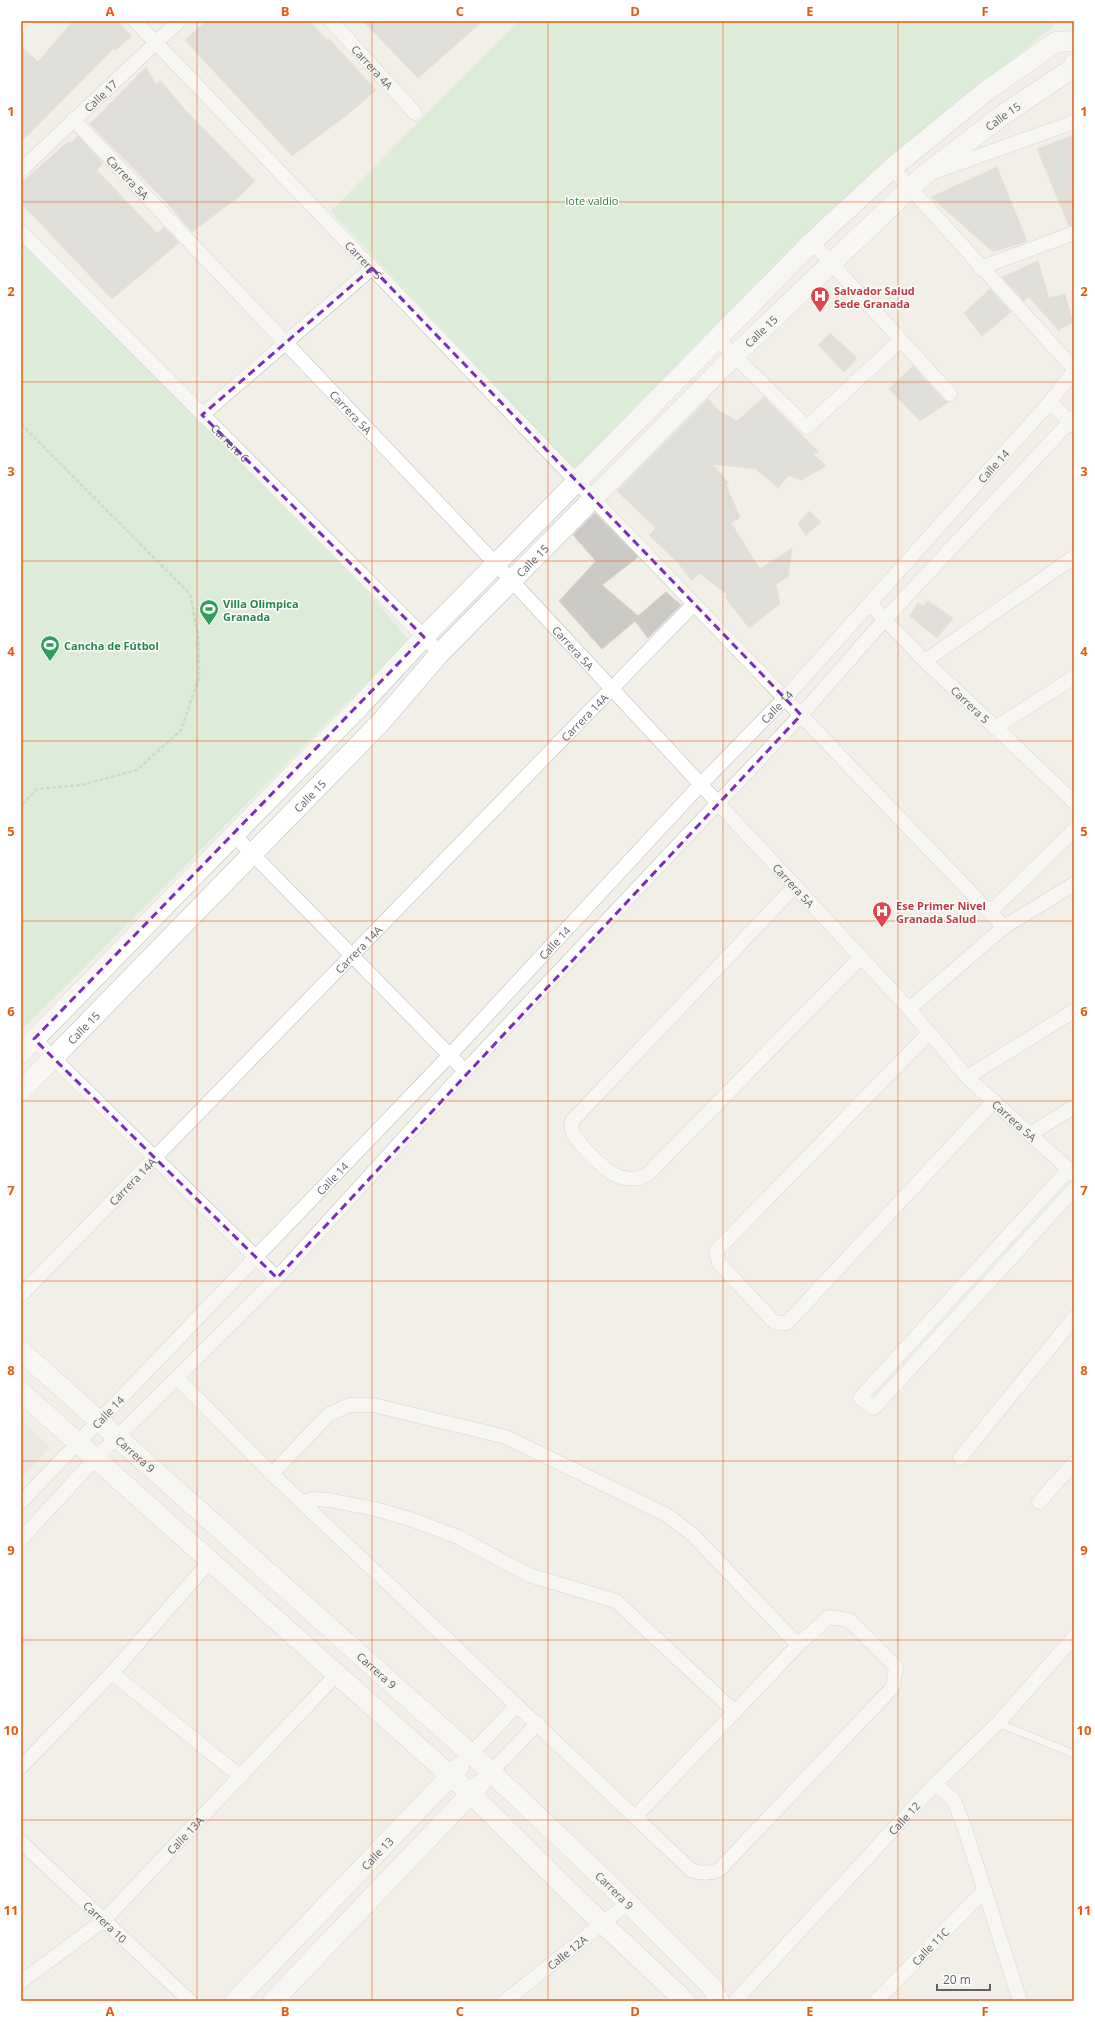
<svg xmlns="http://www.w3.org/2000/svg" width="1095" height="2022" font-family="'Open Sans',sans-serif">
<rect width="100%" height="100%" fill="#f1efe8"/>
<!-- education -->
<path fill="#e1ded6" d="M21,1420L50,1447L21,1478Z"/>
<!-- green -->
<path fill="#c5e8c5" d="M518,21H1052L1054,26L858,185L574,471L331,211Z
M21,234L310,524L409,640L21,1031Z"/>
<!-- building -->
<path fill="#cccac5" stroke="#d6d1c6" d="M73,21H117L132,36L116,50L114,48L21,142V46L38,62Z
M206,21H309L327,40L329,39L376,90L347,115L292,156L185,40Z
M363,21H483L418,78Z
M146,67L156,85L161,81L186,111L255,181L241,195L192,232L168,204L90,124Z
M1074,135V225L1069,226L1037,149Z
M78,136L103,163L97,170L127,202L157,233L164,227L179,243L112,299L21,203V183L69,141L71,143Z
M997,167L1027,241L993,252L931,197Z
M1038,261L1049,298L1065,294L1073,322L1059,329V331L1029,297L1024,301L1002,277Z
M990,289L1011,312L982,336L964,313Z
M830,333L857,358L844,372L818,345Z
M913,366L944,400L949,402L920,421L889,389Z
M764,397L819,452L813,454L826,466L801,480L789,475L778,488L756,469L712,464L729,483L726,485L740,517L731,523L760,569L792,548L788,577L776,584L780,604L749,628L725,597L727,595L700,573L692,581L678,563L649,535L656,528L617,491L708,399L718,410L737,421Z
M809,511L821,522L806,535L798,524Z
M595,513L638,557L602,585L638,616L666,592L681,605L648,638L635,621L602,649L559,601L596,561L573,535Z
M928,601L953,618L937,638L910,616L918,603L923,606Z"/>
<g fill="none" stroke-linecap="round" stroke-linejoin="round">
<!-- lane casing -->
<g stroke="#b5b8bc" stroke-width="8">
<path id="lane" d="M998,1723L1074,1754"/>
</g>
<!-- street casing -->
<g stroke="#b5b8bc" stroke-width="15">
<g id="street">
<path id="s1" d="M135,21L1004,927"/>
<path id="s2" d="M331,21L415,113"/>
<path id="s3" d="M73,119L512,581L909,1009L967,1077L1074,1174"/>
<path d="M892,168L1074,369"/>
<path id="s4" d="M21,170L179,21"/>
<path d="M937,171L1074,122"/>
<path id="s5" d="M21,232L440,653"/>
<path d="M812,242L950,394"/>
<path d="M980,268L1074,233"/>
<path d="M717,339L807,427L901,340"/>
<path d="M1050,402L1074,426"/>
<path d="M202,415L372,268"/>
<path id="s6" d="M870,604L925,661L1074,802"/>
<path d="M925,661L1074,557"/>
<path d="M995,728L1074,677"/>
<path d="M234,835L465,1071"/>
<path d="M795,886L572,1121C572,1124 571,1128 572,1130C574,1141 605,1170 615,1175C626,1180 637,1180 648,1174L861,957"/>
<path d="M990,912L1074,830"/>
<path d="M909,1009L1004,927L1074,884"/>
<path d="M929,1033L716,1251L719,1263L773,1321L779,1323H787L994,1101"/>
<path d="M34,1039L277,1278"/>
<path d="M967,1077L1074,1011"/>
<path d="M1030,1134L1074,1107"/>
<path d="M1069,1169L860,1398L874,1408L1074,1189"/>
<path id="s7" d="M21,1295L694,604"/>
<path d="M177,1378L272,1474L691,1870C701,1874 709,1874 719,1870L893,1687L896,1667L849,1620L829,1617L798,1645L635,1817"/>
<path d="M960,1458L1074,1318"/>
<path d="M272,1474L328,1415L349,1405H373L506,1437L667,1515L693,1535L798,1645"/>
<path id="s8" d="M21,1502L450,1055L701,784L785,698L1050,402L1074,371"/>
<path d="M302,1502L313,1499L329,1500L375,1509L410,1519L458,1537L529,1575L616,1601L735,1712"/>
<path d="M1039,1502L1074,1463"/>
<path d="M21,1539L95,1459L277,1278L465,1071L801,715L885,619L1074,417"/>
<path d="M112,1673L241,1777"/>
<path d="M471,1754L517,1705"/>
<path d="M21,1767L112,1673L210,1561"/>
<path d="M491,1772L538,1723"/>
<path d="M935,1784L953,1799L964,1826L1020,2001"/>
<path id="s9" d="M21,1842L190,2001"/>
<path id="s10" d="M21,1982L104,1920L337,1674"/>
<path id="s11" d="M505,2001L628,1903"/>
<path id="s12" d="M735,2001L935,1784L998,1723L1074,1637"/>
<path id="s13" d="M876,2001L985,1890"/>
</g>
</g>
<!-- secondary casing -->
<g stroke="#b6babf" stroke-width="21">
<g id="secondary">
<path d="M21,1053L361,705L424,637L812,242L892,168L985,92L1056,42L1074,41"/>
<path id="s14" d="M21,1091L380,723L440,653L734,356L923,176L1000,117L1070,70L1074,64"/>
<path id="s15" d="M21,1351L491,1772L610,1885L712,1987L719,2001"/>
<path d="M21,1392L471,1794L583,1905L685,2001"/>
<path id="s16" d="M235,2001L459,1767"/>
<path d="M273,2001L480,1784"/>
</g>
</g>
<!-- path -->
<path stroke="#9cc7a9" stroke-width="2.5" stroke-dasharray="4 2" stroke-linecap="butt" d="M21,424L190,594L198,635L199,677L181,730L137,770L82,785L37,789L21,806"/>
<!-- lane -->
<use href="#lane" stroke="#fff" stroke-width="7"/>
<!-- street -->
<use href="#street" stroke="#fff" stroke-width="14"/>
<!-- secondary -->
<use href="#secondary" stroke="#fff" stroke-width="20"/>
</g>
<!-- marked area -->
<path d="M0 0H1095V2022H0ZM372,268L801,715L277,1278L34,1039L424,637L202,415Z" fill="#f1efe8" fill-opacity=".55" fill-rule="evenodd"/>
<path fill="none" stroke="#7b2cbf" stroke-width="3" stroke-dasharray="8 5" stroke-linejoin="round" d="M372,268L801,715L277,1278L34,1039L424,637L202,415Z"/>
<!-- grid -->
<path fill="none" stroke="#e8590c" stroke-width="1" stroke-opacity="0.55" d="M197,21V2001M372,21V2001M548,21V2001M723,21V2001M898,21V2001M21,202H1074M21,382H1074M21,561H1074M21,741H1074M21,921H1074M21,1101H1074M21,1281H1074M21,1461H1074M21,1640H1074M21,1820H1074"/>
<!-- icons -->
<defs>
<g id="hospital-pin" transform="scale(1)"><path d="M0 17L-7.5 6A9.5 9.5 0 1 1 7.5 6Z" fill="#e0444e" stroke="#fff"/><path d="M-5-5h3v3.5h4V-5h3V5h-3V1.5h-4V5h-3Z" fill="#fff"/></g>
<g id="stadium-pin" transform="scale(1)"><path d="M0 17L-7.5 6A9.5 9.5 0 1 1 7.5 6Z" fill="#2e9e5b" stroke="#fff"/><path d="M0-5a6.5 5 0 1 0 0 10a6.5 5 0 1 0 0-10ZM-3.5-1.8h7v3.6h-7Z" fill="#fff"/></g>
</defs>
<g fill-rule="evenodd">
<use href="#hospital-pin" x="820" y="296"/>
<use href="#stadium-pin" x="209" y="609"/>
<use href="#stadium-pin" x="50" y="645"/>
<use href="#hospital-pin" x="882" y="911"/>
</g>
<g text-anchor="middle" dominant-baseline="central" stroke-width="3" stroke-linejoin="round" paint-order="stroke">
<!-- street labels -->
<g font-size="11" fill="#5f6368" stroke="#fff">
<text stroke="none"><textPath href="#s2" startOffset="62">Carrera 4A</textPath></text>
<text stroke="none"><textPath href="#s4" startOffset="109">Calle 17</textPath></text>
<text stroke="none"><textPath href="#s14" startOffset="1385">Calle 15</textPath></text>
<text stroke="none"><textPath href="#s3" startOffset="80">Carrera 5A</textPath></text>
<text stroke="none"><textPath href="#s1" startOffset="331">Carrera 5</textPath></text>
<text stroke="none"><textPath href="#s14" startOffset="1061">Calle 15</textPath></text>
<text stroke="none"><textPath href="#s3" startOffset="404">Carrera 5A</textPath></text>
<text stroke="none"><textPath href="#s5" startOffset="297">Carrera 6</textPath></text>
<text stroke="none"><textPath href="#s8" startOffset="1421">Calle 14</textPath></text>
<text stroke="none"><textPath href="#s14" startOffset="737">Calle 15</textPath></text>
<text stroke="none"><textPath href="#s3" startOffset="728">Carrera 5A</textPath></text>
<text stroke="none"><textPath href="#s6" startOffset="142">Carrera 5</textPath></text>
<text stroke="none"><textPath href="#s8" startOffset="1097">Calle 14</textPath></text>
<text stroke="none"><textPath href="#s7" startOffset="807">Carrera 14A</textPath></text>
<text stroke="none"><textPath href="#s14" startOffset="413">Calle 15</textPath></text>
<text stroke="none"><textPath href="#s3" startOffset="1052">Carrera 5A</textPath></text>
<text stroke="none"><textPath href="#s8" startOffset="773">Calle 14</textPath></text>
<text stroke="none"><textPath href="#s7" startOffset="483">Carrera 14A</textPath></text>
<text stroke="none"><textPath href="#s14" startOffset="89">Calle 15</textPath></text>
<text stroke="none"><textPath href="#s3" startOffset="1375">Carrera 5A</textPath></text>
<text stroke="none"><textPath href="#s8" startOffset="449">Calle 14</textPath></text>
<text stroke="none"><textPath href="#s7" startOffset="159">Carrera 14A</textPath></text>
<text stroke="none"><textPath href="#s8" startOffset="125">Calle 14</textPath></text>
<text stroke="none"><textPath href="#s15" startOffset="154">Carrera 9</textPath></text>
<text stroke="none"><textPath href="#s15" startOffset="478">Carrera 9</textPath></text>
<text stroke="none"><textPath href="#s12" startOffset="249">Calle 12</textPath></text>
<text stroke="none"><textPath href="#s10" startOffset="221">Calle 13A</textPath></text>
<text stroke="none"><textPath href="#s16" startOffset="205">Calle 13</textPath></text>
<text stroke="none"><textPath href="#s15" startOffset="802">Carrera 9</textPath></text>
<text stroke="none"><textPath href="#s9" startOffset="116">Carrera 10</textPath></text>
<text stroke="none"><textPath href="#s13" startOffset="77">Calle 11C</textPath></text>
<text stroke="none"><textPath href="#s11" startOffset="79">Calle 12A</textPath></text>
</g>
<!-- park labels -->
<g font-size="11" fill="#348238" stroke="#fff">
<text x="592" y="200">lote valdio</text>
</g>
<!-- health labels -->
<g font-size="11" font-weight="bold" fill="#be3a42" stroke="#fff" text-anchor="start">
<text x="834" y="290">Salvador Salud<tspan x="834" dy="13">Sede Granada</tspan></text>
<text x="896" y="905">Ese Primer Nivel<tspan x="896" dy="13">Granada Salud</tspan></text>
</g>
<!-- leisure labels -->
<g font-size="11" font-weight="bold" fill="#27864d" stroke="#fff" text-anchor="start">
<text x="223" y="603">Villa Olimpica<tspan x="223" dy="13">Granada</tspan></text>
<text x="64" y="645">Cancha de Fútbol</text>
</g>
</g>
<!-- border -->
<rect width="1095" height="2022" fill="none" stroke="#ffffff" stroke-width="44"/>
<!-- scale -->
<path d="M937 1984v6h53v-6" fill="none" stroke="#5f6368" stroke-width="2"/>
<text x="943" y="1984" font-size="12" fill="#5f6368" stroke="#ffffff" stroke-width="3" paint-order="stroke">20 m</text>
<rect x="22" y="22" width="1051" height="1978" fill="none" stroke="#e8590c" stroke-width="1.5"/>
<g font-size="13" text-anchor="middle" font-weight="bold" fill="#e8590c">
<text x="110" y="16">A</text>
<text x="285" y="16">B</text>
<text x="460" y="16">C</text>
<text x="635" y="16">D</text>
<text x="810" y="16">E</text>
<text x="985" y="16">F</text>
<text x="11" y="116">1</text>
<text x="1084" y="116">1</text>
<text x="11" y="296">2</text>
<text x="1084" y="296">2</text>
<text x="11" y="476">3</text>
<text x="1084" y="476">3</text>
<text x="11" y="656">4</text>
<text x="1084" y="656">4</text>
<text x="11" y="836">5</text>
<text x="1084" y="836">5</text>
<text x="11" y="1016">6</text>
<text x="1084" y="1016">6</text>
<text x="11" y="1195">7</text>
<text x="1084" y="1195">7</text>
<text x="11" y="1375">8</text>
<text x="1084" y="1375">8</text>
<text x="11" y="1555">9</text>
<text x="1084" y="1555">9</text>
<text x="11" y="1735">10</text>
<text x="1084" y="1735">10</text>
<text x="11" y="1915">11</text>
<text x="1084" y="1915">11</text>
<text x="110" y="2016">A</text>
<text x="285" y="2016">B</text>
<text x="460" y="2016">C</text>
<text x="635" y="2016">D</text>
<text x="810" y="2016">E</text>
<text x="985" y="2016">F</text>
</g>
</svg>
